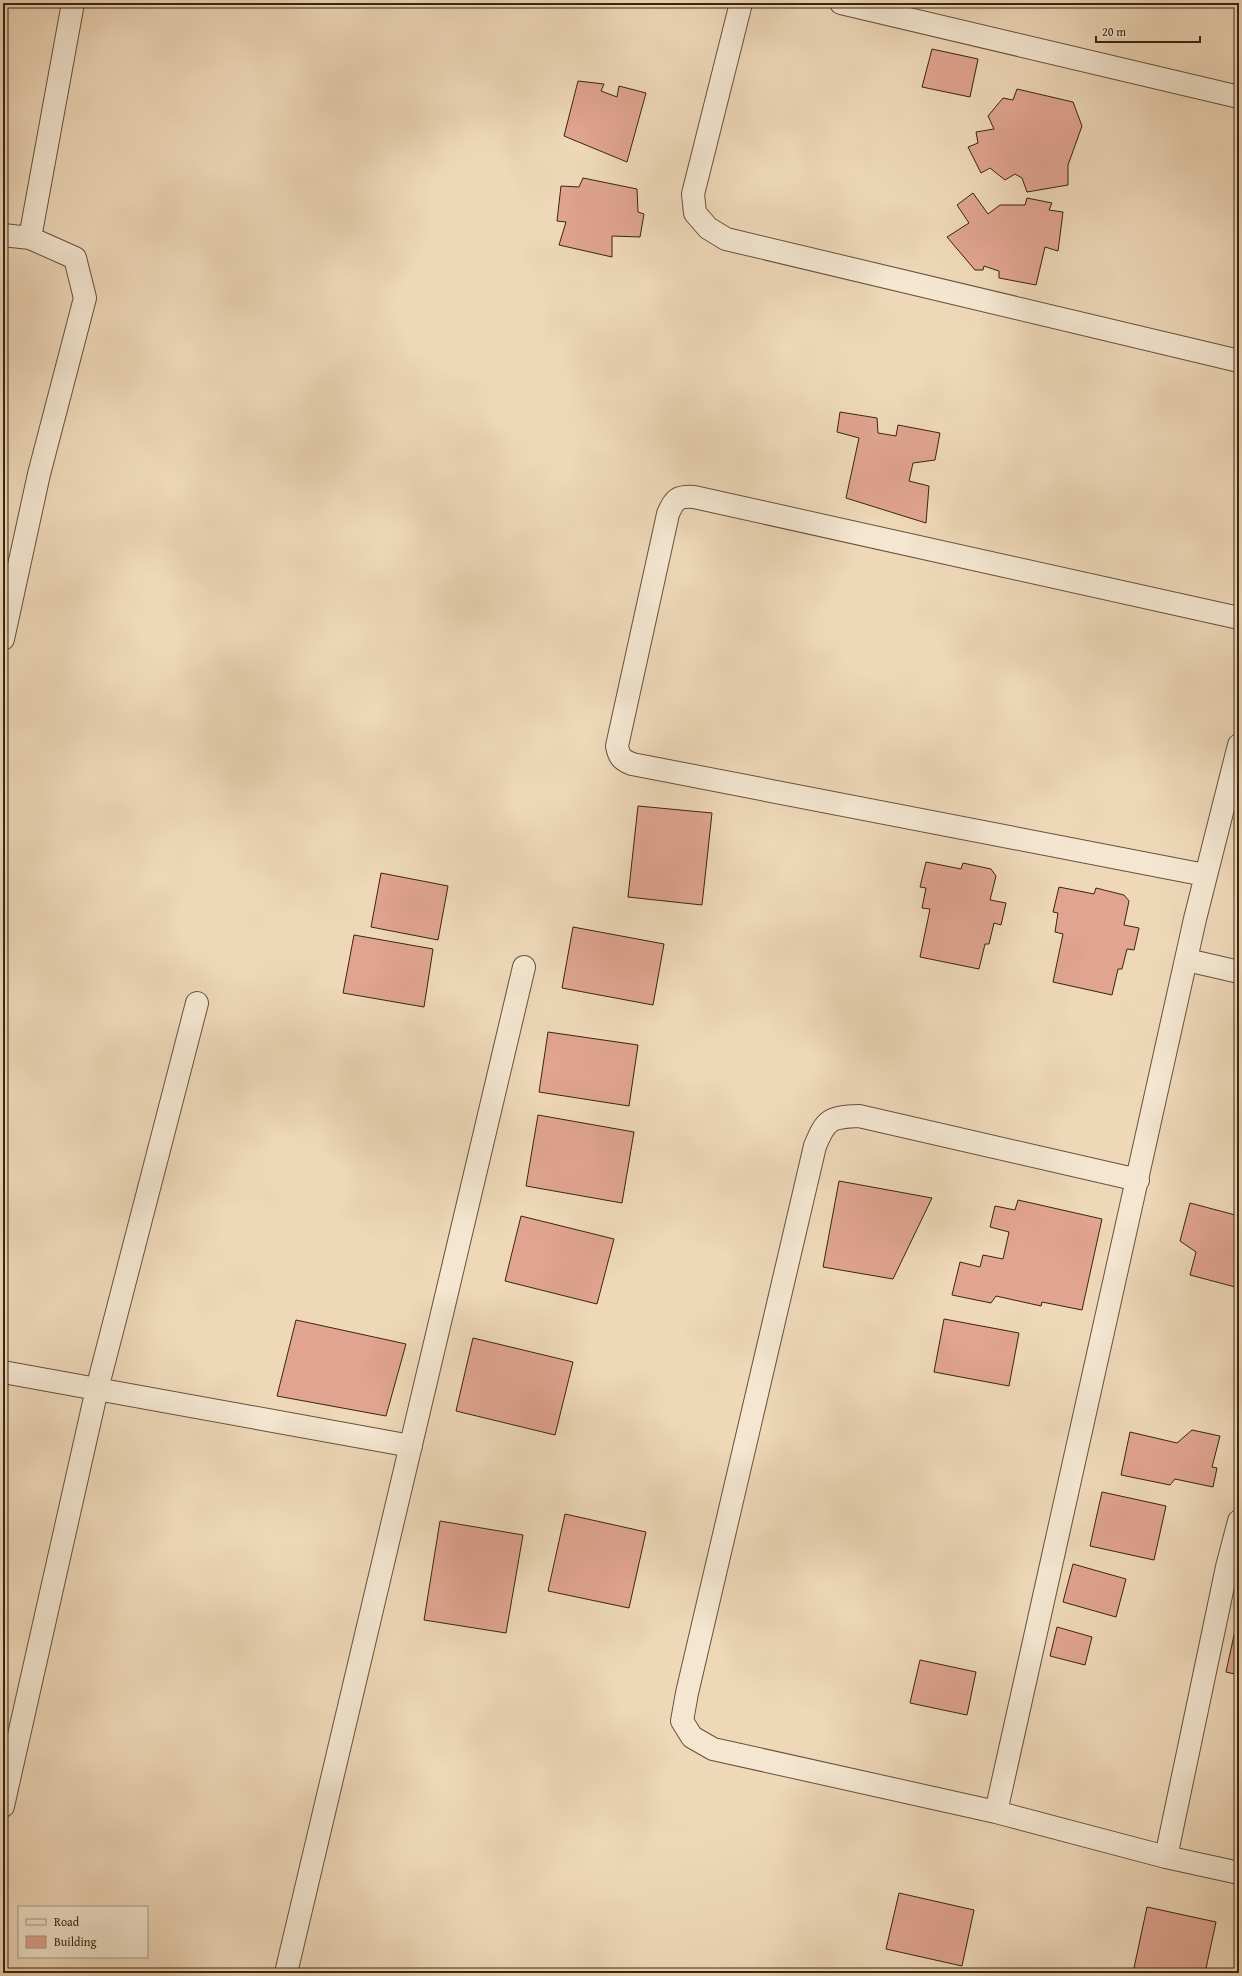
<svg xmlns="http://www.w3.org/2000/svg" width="1242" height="1976" font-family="'Gentium Book Plus',serif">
<rect width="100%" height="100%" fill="#eed8b8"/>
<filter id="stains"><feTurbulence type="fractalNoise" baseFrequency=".005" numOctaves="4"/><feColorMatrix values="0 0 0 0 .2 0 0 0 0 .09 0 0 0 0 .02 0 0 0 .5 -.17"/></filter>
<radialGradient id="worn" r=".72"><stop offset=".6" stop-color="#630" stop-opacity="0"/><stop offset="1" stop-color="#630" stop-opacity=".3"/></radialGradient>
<!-- building -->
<path fill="#e0a490" stroke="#392410" d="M932,49L978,59L970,97L922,87Z
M578,81L604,84L601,91L617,97L619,86L646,93L627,162L564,136Z
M1017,89L1073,102L1082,126L1068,165V185L1027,192L1022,178L1015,174L1005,180L990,168L981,173L968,147L978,143L976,132L994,129L988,116L1003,98L1013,100Z
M583,178L637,189L638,212L644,214L640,237L612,236V257L559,245L566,222L557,221L561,186L579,187Z
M973,193L988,214L1000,205H1025L1027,198L1052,203L1049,210L1063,212L1058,251L1045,247L1036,285L999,278V271L984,266L983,270H975L947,237L969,223L957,205Z
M840,412L877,418L878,433L896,436L898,425L940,433L935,460L913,463L909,481L929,486L926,523L846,498L859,438L837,432Z
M638,806L712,813L702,905L628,897Z
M926,862L961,869L963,863L991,869L996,876L990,900L1006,903L1001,925L994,923L989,944H985L979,969L920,957L930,909L922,908L926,888L920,887Z
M381,873L448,886L438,940L371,927Z
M1059,887L1094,894L1096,888L1124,895L1129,901L1124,925L1139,928L1134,950L1127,949L1122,969H1118L1112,995L1053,982L1063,934L1055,932L1058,913L1053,912Z
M573,927L664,944L653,1005L562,988Z
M354,935L433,949L424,1007L343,993Z
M548,1032L638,1045L629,1106L539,1092Z
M538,1115L634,1132L622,1203L526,1186Z
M839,1181L932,1198L893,1279L823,1267Z
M1018,1200L1102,1219L1082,1310L1042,1302L1041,1306L996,1296L991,1303L952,1295L960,1262L980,1267L983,1255L1003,1259L1009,1232L990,1227L995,1206L1015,1210Z
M1190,1203L1239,1216V1288L1190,1275L1196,1252L1180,1241Z
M521,1216L614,1239L597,1304L505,1281Z
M944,1319L1019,1333L1009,1386L934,1372Z
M296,1320L406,1344L386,1416L277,1396Z
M473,1338L573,1362L555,1435L456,1411Z
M1192,1430L1220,1436L1212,1467L1217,1468L1213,1487L1175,1479L1170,1485L1121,1475L1130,1432L1177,1443Z
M1102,1492L1166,1506L1154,1560L1090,1546Z
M565,1514L646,1532L629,1608L548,1591Z
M440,1521L523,1535L506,1633L424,1620Z
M1073,1564L1126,1579L1116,1617L1063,1602Z
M1239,1612V1675L1226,1672Z
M1057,1627L1092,1637L1085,1665L1050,1656Z
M920,1660L976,1672L967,1715L910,1703Z
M899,1893L974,1910L962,1966L886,1949Z
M1147,1907L1216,1922L1205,1973H1158L1134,1968Z"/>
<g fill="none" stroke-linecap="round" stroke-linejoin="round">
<!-- street casing -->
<g stroke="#66513a" stroke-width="24">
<path id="street" d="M741,3L693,194L695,213L708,228L726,239L1239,361
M841,3L1239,97
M3,235L30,238L75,258L85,298L39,474L3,639
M30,238L73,3
M1205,875L632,764C622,760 619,757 617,746L668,514C674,499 678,496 694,497L1239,618
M1187,960L1239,972
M1138,1180L859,1116C830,1117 826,1119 815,1146L687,1693L682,1721L692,1737L713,1749L996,1812L1166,1857L1239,1873
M3,1372L411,1446
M3,1806L97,1389L197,1003
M996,1812L1195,919L1239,745
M1166,1857L1227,1567L1239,1521
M286,1973L524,967"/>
</g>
<!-- street -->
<use href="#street" stroke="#f4e6d1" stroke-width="22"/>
</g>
<!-- margin -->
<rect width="1242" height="1976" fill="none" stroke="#eed8b8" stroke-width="16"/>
<rect x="4" y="4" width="1234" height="1968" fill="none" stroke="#392410" stroke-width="2"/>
<rect x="8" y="8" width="1226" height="1960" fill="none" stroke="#392410"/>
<!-- legend -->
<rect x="18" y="1906" width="130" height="52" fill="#f4e6d1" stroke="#a99884"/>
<rect x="26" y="1919" width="20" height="6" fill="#f4e6d1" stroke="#a99884"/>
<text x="54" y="1926" font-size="12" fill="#392410">Road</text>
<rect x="26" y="1936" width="20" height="12" fill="#e0a490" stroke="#a99884"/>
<text x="54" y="1946" font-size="12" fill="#392410">Building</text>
<!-- scale -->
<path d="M1096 36v6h104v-6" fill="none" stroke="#392410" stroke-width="2"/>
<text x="1102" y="36" font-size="12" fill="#392410" stroke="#f4e6d1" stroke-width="3" paint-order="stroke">20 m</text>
<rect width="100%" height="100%" filter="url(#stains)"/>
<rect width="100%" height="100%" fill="url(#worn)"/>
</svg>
